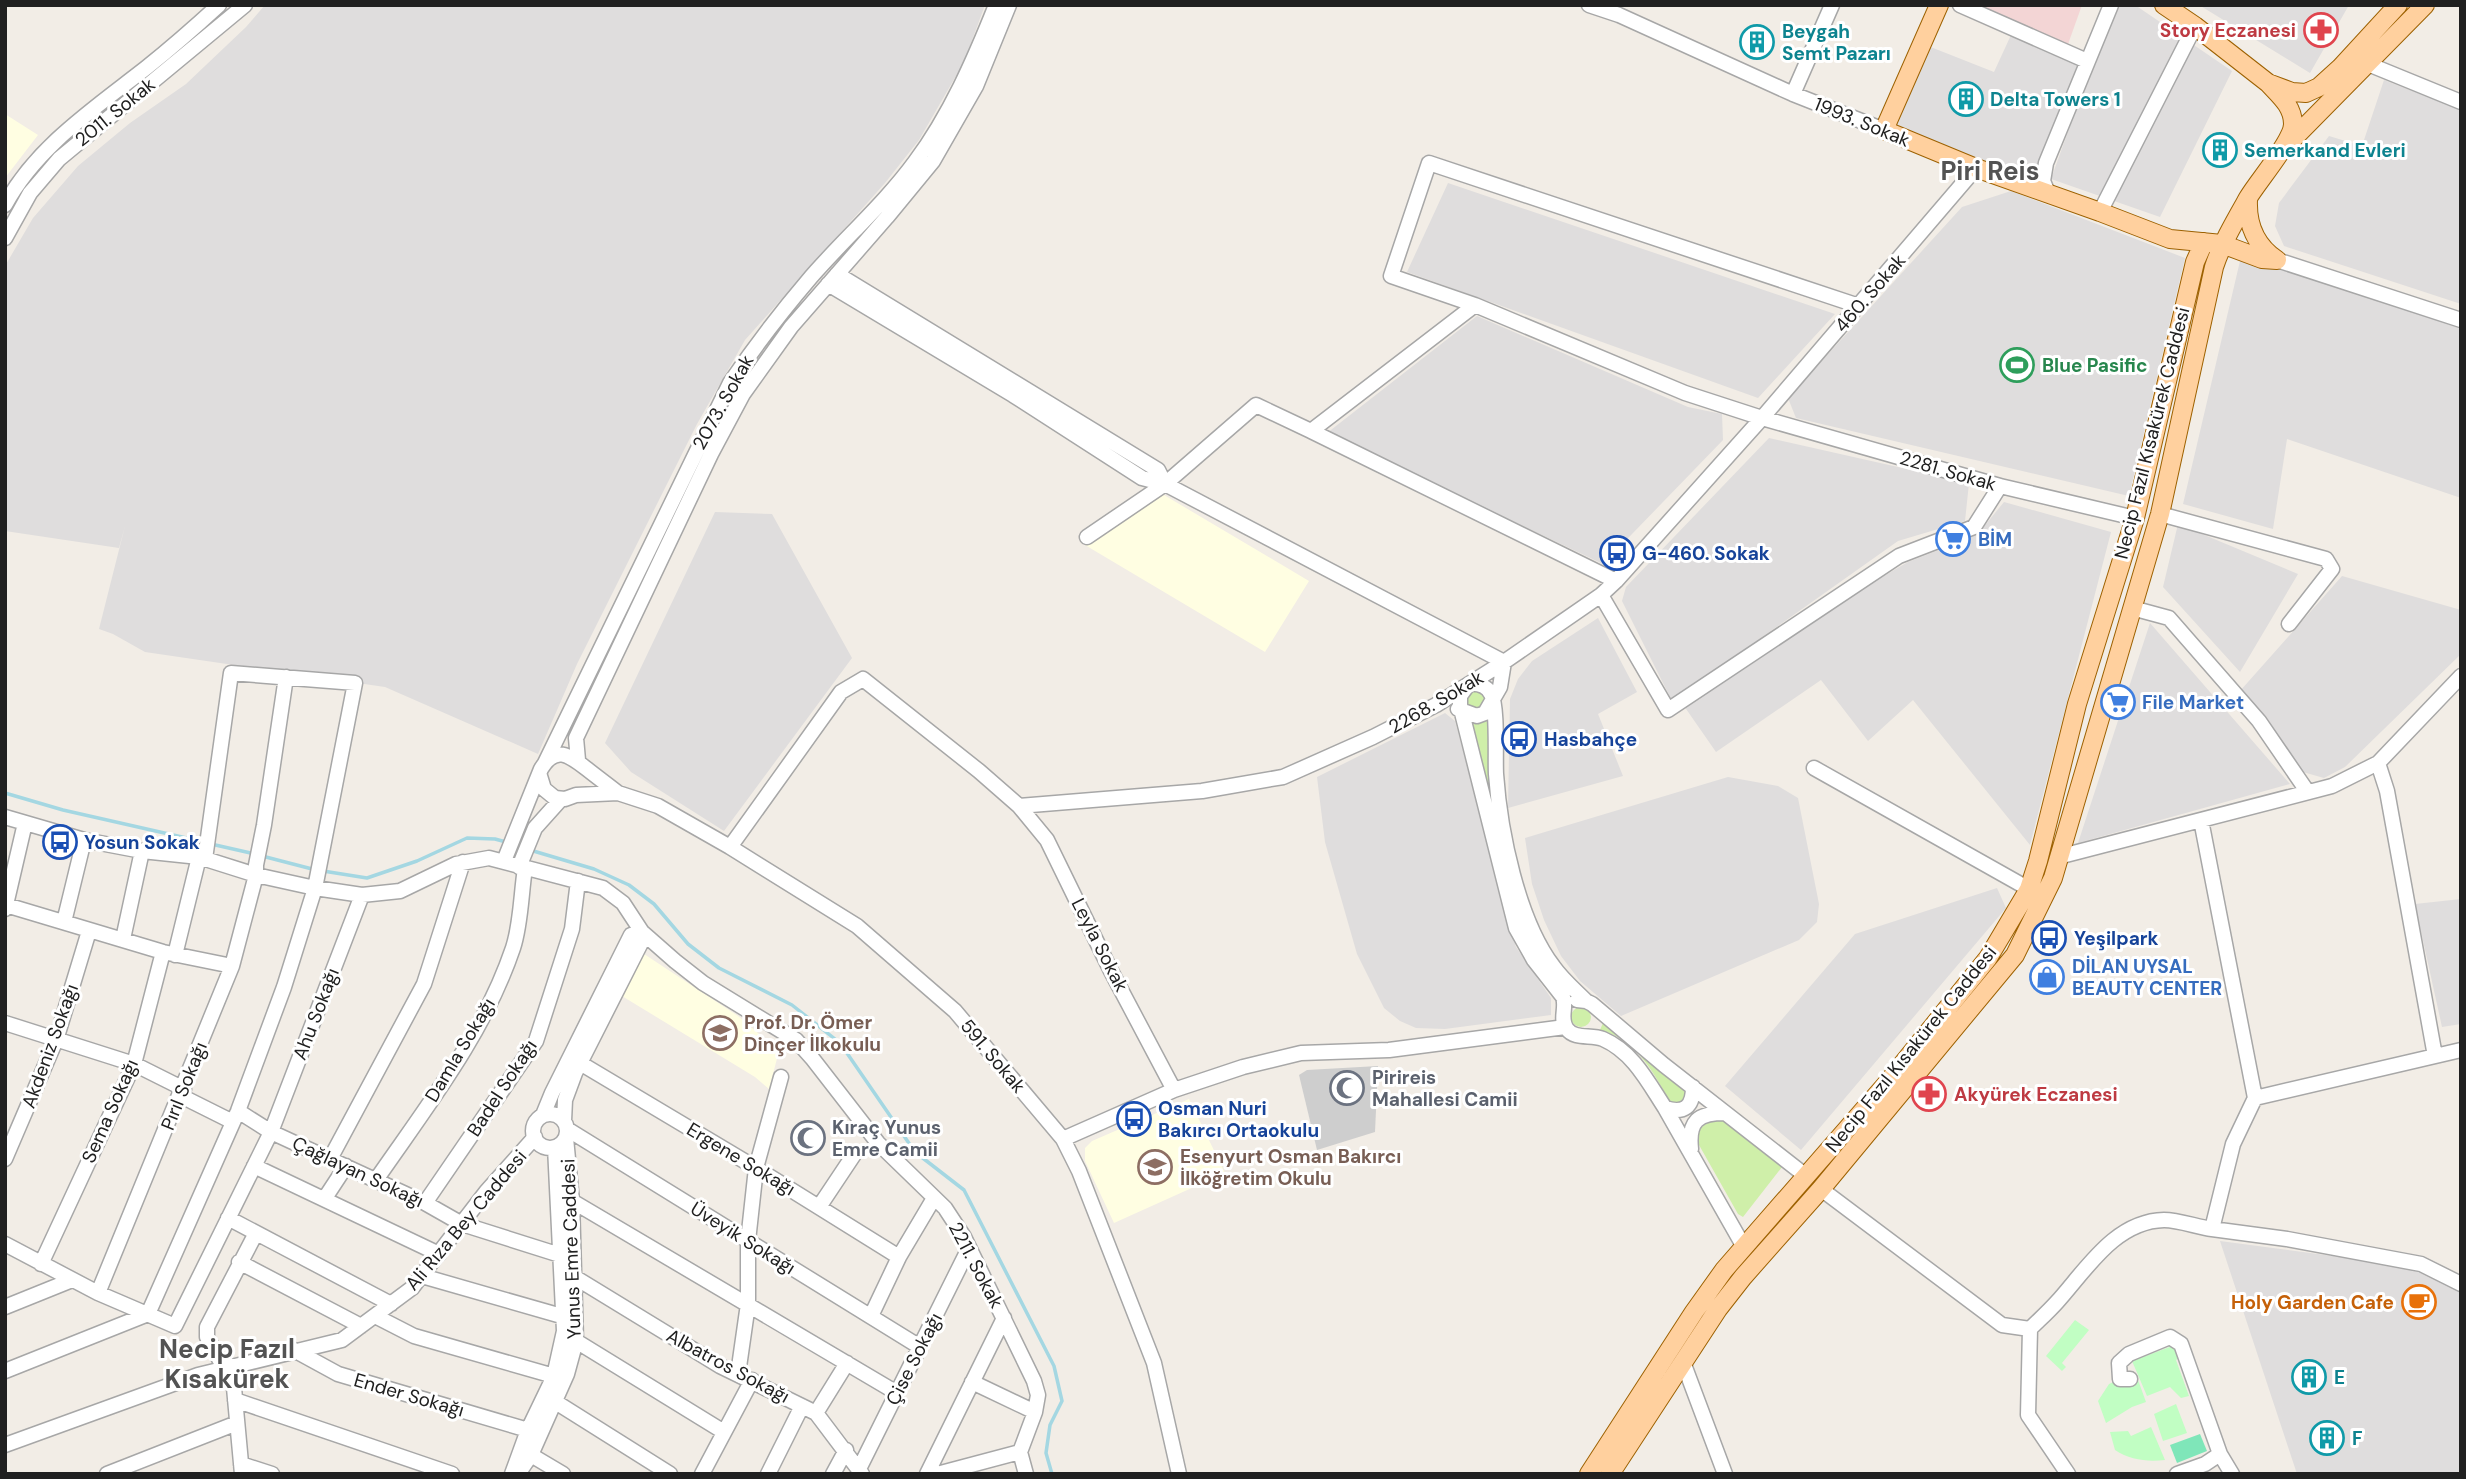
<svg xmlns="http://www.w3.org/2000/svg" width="2466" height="1479" font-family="'DM Sans',sans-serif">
<rect width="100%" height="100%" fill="#f2ede6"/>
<!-- residential -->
<path fill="#dfdddd" d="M265,5H985L964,62L919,140L885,183L745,340L697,424L577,664L538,754L385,687L145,652L113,634L99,629L125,526L119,548L5,531V266L33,218L78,166L130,123L186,84L246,27Z
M2120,5H2135L2232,71L2160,217L2051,179L2089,73Z
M2199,5H2349L2310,73Z
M2011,35L2079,62L2031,183L1892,126L1923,44L1994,72Z
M2384,80L2461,110V304L2284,246L2275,226L2279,203L2329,136L2362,146Z
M1448,183L1835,314L1758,398L1407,272Z
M2011,191L2185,258L2129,496L1796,418L1788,398L1962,207Z
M2255,254L2461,329V498L2287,439L2273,529L2183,504L2240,261Z
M1477,316L1688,407L1722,414L1723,440L1603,564L1327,433Z
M1769,438L1969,483L1965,521L1898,541L1672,701L1622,601L1626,587Z
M2004,502L2111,532L2030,845L1913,700L1868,741L1821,680L1716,752L1684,706L1837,603L1908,562L1977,535Z
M715,512L772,514L852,658L724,831L631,772L605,743Z
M2178,524L2298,574L2240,672L2163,587Z
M2342,576L2461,610V654L2345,767L2324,778L2303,772L2240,691Z
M1598,618L1637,692L1598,714L1623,776L1508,808L1510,699L1518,679L1532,661Z
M2150,623L2290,784L2078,843Z
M1445,713L1455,721L1516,947L1551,998V1015L1445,1029L1416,1028L1400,1021L1384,1008L1357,954L1325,842L1317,777Z
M1728,777L1778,786L1798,798L1819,904L1817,922L1799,940L1621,1016L1580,981L1561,956L1544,920L1532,884L1525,838Z
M1997,888L2006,908L1801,1150L1725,1086L1855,934Z
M2461,899V1024L2442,1027L2415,904Z
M2220,1241L2393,1264L2420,1269L2461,1290V1474H2297Z"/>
<!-- commercial -->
<path fill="#f3d5d5" d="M1965,5H2082L2067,47Z"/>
<!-- education -->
<path fill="#fffee2" d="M5,114L38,135L5,178Z
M1164,495L1309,581L1265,652L1085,545Z
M638,950L738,1016L779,1051L769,1089L755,1077L617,993Z
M1189,1099L1225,1173L1114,1223L1085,1161V1148L1092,1141Z"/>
<!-- religious -->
<path fill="#cecece" d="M1378,1066L1375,1132L1317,1150L1299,1075L1307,1070Z"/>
<!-- grass -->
<path fill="#cfefa9" d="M1479,688C1486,698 1486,700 1479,709L1468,708L1464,695L1465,692Z
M1488,721L1494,796L1490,797L1472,724Z
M1571 1017a10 10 0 1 1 20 0a10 10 0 1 1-20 0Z
M1603,1023L1685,1091L1686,1097L1680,1105L1671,1103C1653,1073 1637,1039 1600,1030Z
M1723,1119L1782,1167L1743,1217L1738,1214L1699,1145C1695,1126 1706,1122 1723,1119Z"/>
<!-- park -->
<path fill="#c1fec3" d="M2075,1320L2089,1330L2062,1363L2066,1367L2062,1371L2046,1356Z
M2175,1345L2180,1357L2176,1360L2189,1396L2181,1398L2170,1387L2147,1396L2132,1361Z
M2137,1377L2146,1402L2132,1407L2106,1423L2098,1401L2109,1384L2116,1381L2121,1386L2123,1382Z
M2176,1404L2187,1433L2163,1441L2154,1414Z
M2151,1427L2165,1460C2147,1462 2130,1460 2115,1450L2110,1432L2128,1431L2131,1436Z"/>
<!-- pitch -->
<path fill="#7fe6b9" d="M2200,1434L2207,1451L2177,1463L2170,1445Z"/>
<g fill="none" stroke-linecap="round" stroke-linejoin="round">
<!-- stream -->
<path stroke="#a4d7e2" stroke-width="3.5" d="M5,793L63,810L204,842
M211,844L255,854
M530,850L594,869L629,885L654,904L688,944L719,968L792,1005L840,1043L915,1152L964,1190L1054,1366L1062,1401L1050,1425L1046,1453L1052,1474
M262,856L316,870
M323,871L367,878L417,861L467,838L495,839L506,842"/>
<!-- minor casing -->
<g stroke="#a7a7a7" stroke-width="17">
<path id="minor" d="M1589,5L1619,15L1793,94L1884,130
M1960,5L2087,61
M2368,64L2461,102
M1793,94L1832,5
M2048,193L2043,181L2046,163L2111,5
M5,205C36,147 95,108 146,68C171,48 195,27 219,5
M2100,212L2195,26
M5,238L30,193L59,159L245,5
M2277,260L2461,320
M837,274L1158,470L1165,484
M828,284L1013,395L1142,478L1165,484L1504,662
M1475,305L1391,276L1429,163L1859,306
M2160,514L2326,559L2332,569L2289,624
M1087,537L1165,484L1256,405L1311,431
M1616,581L1311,431L1475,305L1685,393L1762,418L2000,486L2135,518
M1601,595L1668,710L1899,556L1974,527L2000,486
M2132,608L2169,618L2259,721L2307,791
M1469,684C1478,683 1487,686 1491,694C1498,707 1495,757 1496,774C1500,832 1518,920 1553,966C1562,979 1575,990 1586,1001
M1468,685L1460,696V705L1516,928L1534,960L1563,997C1567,1008 1559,1019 1567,1029C1575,1040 1591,1034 1603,1039C1633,1052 1648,1082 1665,1108C1684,1114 1693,1107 1693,1087
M1458,709L1477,716L1485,713L1500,687L1504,662
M578,760L576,738L711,454L743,394L791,327L887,217L933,161L976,86L1009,5
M545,763L730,383C755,346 782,311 811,277C845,238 885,203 915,162C950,115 974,60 996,5
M2378,763L2387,791L2435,1056
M1814,768L2029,889
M540,776L544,789L555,798L565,799L576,795L618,793L658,806L730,847L857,926L955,1011L1063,1139L1079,1171L1154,1363L1179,1474
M1019,806L1202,791L1283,777L1373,737L1436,705L1504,662L1601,595L1616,581L1762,418L1976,168
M5,817L84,840L142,851L199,857L256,875L315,888L362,895L400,891L456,864L489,858L603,888L623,903L642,932L675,961L703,983L796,1040L812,1058L878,1143L945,1208L964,1237L1034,1381L1038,1395L1035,1412L1020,1452L1026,1474
M2201,820L2255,1098
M730,847L841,692L863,679L979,771L1019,806L1047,840L1111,971L1174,1090
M2058,857L2332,786L2378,763L2461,676
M504,861L541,769C556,744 570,756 587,769C597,777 608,785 618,793
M519,867L535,828L561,799
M6,905L163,952L232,966
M5,909L25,823
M64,922L84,840
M123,939L142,851
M175,955L199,857
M1577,1000L1586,1001L1592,1004L1664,1065L1806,1176
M5,1023L134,1064L184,1089
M580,1063L756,1168L899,1257
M181,1096L233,1122
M1665,1108L1744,1247
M238,1111L271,1132L425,1203L462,1224L560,1255
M533 1131a17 17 0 1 1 34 0a17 17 0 1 1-34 0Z
M543,1115L552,1093L631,935L642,932
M564,1121L565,1100L575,1073L642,941V932
M567,1129L920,1347
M1063,1139L1174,1090L1243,1067L1301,1053L1389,1050L1565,1027
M1691,1149C1688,1121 1698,1113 1725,1113
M5,1159L56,1040L89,931
M330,1159L424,984L463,862
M254,1166L439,1254
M376,1180C427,1106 484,1034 513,948C521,924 521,894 525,868
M1821,1189L2002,1325L2030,1329C2039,1320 2048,1312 2057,1302C2086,1270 2115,1221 2164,1220C2179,1220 2197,1227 2212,1229L2233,1144L2255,1098L2461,1050
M325,1198L346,1166
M572,1201L897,1393
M425,1203L536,1041L572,929L578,881
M819,1207L855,1153
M228,1218L391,1304
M2212,1229L2287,1239L2421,1264L2461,1284
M5,1244L98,1293L175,1326L271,1132L362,895
M239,1262L361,1326
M41,1264L134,1064L163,952
M422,1276L565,1317
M576,1278L720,1366L816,1413L862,1474
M98,1293L232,966L256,875V865L264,825L286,677
M5,1307L72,1280
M375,1316L414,1336L554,1376
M871,1316L899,1257L934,1198
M2030,1329L2028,1415L2068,1474
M576,1341L724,1432
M294,1350L338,1374L528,1430
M1683,1362L1725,1474
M232,1366L242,1474
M224,1368L207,1337V1327L256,1233
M5,1371L148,1314L238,1111L284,987L315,888L355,683L231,673L205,859
M738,1374L748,1304V1241L756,1168L781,1077
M2130,1379H2120L2119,1363L2129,1354L2170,1337L2181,1344L2220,1454
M972,1382L1035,1412
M235,1400L452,1474
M554,1401L670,1474
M816,1413L847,1363
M5,1445L198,1375L342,1340L412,1288L486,1192L535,1137
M531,1455L563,1474
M241,1464L272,1474
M859,1469L969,1248
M107,1474L237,1423
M512,1474L528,1430L554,1376L564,1331L555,1147
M518,1474L531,1455L567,1374L576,1341L572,1201L566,1138
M702,1474L752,1380
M768,1474L802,1406
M833,1474L846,1450
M927,1474L1004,1318
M937,1474L1020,1452
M2177,1474L2205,1464L2220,1454L2232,1474"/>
</g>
<!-- major casing -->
<g stroke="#9d6100" stroke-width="20">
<path id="major" d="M1939,5L1884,130L1976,168L2100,212L2170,239L2222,244L2262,259L2277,260C2256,246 2247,224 2248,200
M2164,5L2195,26L2268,83L2292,92L2306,93L2319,87L2340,68L2398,5
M2289,143L2425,5
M1589,1474L1694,1312L1724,1270L1888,1082L1988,958L2029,889L2038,861L2077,704L2135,518L2195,262L2204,242
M1610,1474L1718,1309L1743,1277L1821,1189L2015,955L2053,878L2160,514L2214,267C2222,243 2235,221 2248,198C2258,181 2293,141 2293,124C2293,106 2279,95 2268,83"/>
</g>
<!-- minor -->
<use href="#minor" stroke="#fff" stroke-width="14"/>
<!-- major -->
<use href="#major" stroke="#ffd09e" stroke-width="18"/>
</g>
<!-- icons -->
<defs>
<g id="pharmacy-ring" transform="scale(1.75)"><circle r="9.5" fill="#fff" stroke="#e0444e" stroke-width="1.5"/><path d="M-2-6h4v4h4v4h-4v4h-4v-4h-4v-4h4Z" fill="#e0444e"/></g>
<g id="building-ring" transform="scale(1.75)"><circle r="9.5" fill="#fff" stroke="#0f9aa8" stroke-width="1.5"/><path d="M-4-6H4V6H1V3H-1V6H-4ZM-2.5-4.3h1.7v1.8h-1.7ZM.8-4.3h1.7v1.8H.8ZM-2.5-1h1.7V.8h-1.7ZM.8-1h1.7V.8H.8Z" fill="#0f9aa8"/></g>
<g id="stadium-ring" transform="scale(1.75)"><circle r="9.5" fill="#fff" stroke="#2e9e5b" stroke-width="1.5"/><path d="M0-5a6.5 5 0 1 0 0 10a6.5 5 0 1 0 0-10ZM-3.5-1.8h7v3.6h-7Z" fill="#2e9e5b"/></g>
<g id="supermarket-ring" transform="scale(1.75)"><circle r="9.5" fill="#fff" stroke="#3f7fe0" stroke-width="1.5"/><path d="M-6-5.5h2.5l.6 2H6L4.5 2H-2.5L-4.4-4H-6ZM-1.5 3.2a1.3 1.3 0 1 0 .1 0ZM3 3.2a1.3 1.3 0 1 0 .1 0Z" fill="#3f7fe0"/></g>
<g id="bus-ring" transform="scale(1.75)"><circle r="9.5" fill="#fff" stroke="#1a4fb4" stroke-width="1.5"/><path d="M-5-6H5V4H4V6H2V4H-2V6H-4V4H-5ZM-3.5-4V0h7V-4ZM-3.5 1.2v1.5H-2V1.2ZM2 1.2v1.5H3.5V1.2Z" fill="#1a4fb4"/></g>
<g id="shop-ring" transform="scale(1.75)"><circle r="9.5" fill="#fff" stroke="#3f7fe0" stroke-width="1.5"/><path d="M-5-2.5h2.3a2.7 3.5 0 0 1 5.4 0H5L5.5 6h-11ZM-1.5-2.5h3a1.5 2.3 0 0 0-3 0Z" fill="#3f7fe0"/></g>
<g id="school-ring" transform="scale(1.75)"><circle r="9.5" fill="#fff" stroke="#8d6e63" stroke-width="1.5"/><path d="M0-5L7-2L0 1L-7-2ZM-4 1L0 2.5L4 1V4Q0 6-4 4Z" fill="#8d6e63"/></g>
<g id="mosque-ring" transform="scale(1.75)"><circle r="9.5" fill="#fff" stroke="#6b7280" stroke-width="1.5"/><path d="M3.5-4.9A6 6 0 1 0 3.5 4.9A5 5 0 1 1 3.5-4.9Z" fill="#6b7280"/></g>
<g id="cafe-ring" transform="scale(1.75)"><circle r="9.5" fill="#fff" stroke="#e8710a" stroke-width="1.5"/><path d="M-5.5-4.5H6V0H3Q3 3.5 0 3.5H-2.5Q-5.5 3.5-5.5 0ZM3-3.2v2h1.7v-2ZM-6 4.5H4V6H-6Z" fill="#e8710a"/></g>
</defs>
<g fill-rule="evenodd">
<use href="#pharmacy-ring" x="2321" y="30"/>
<use href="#building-ring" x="1757" y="42"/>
<use href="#building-ring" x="1966" y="99"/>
<use href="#building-ring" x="2220" y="150"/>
<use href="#stadium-ring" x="2017" y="365"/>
<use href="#supermarket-ring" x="1953" y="539"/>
<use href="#bus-ring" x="1617" y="553"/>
<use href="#supermarket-ring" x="2118" y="702"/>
<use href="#bus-ring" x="1519" y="739"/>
<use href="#bus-ring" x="60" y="842"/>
<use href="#bus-ring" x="2049" y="938"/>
<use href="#shop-ring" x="2047" y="977"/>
<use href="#school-ring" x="720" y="1033"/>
<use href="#mosque-ring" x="1347" y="1088"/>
<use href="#pharmacy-ring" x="1929" y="1094"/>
<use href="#bus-ring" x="1134" y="1119"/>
<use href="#mosque-ring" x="808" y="1138"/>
<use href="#school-ring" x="1155" y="1167"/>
<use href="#cafe-ring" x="2419" y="1302"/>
<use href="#building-ring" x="2309" y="1377"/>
<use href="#building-ring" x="2327" y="1438"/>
</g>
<g text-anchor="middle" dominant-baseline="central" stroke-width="6" stroke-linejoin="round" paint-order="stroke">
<!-- health labels -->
<g font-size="19" font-weight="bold" fill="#be3a42" stroke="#fff" text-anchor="end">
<text x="2296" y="30">Story Eczanesi</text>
<text x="1954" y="1094" text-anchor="start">Akyürek Eczanesi</text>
</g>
<!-- culture labels -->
<g font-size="19" font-weight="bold" fill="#0d838f" stroke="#fff" text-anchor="start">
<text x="1782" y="31">Beygah<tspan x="1782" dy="22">Semt Pazarı</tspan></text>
<text x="1990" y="99">Delta Towers 1</text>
<text x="2244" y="150">Semerkand Evleri</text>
<text x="2334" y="1377">E</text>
<text x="2352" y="1438">F</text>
</g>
<!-- street labels -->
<g font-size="19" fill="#202020" stroke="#fff">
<text transform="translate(115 112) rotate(-39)">2011. Sokak</text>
<text transform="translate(1862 122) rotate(22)">1993. Sokak</text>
<text transform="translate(1870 293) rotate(-49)">460. Sokak</text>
<text transform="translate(723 402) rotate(-61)">2073. Sokak</text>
<text transform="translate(2152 433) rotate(-76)">Necip Fazıl Kısakürek Caddesi</text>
<text transform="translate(1948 471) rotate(16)">2281. Sokak</text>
<text transform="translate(1436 702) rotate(-30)">2268. Sokak</text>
<text transform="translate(1100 945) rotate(63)">Leyla Sokak</text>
<text transform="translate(316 1014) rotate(-69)">Ahu Sokağı</text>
<text transform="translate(50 1046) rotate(-70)">Akdeniz Sokağı</text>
<text transform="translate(1911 1049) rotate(-51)">Necip Fazıl Kısakürek Caddesi</text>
<text transform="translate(460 1050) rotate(-59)">Damla Sokağı</text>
<text transform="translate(993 1056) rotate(50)">591. Sokak</text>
<text transform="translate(184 1086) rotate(-68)">Pırıl Sokağı</text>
<text transform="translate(502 1088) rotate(-57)">Badel Sokağı</text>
<text transform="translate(110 1111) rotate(-66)">Sema Sokağı</text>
<text transform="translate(741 1159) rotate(31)">Ergene Sokağı</text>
<text transform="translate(358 1172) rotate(25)">Çağlayan Sokağı</text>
<text transform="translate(466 1220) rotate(-50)">Ali Rıza Bey Caddesi</text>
<text transform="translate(743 1238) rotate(32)">Üveyik Sokağı</text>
<text transform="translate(571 1249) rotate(-92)">Yunus Emre Caddesi</text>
<text transform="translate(976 1265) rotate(62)">2211. Sokak</text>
<text transform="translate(914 1359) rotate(-63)">Çise Sokağı</text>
<text transform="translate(728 1366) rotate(28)">Albatros Sokağı</text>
<text transform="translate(409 1395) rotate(16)">Ender Sokağı</text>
</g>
<!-- leisure labels -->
<g font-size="19" font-weight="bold" fill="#27864d" stroke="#fff" text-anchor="start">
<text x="2042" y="365">Blue Pasific</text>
</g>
<!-- shop labels -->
<g font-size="19" font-weight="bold" fill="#366cbe" stroke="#fff" text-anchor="start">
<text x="1978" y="539">BİM</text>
<text x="2142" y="702">File Market</text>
<text x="2072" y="966">DİLAN UYSAL<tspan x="2072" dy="22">BEAUTY CENTER</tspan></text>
</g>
<!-- transit labels -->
<g font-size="19" font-weight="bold" fill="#164399" stroke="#fff" text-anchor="start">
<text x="1642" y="553">G-460. Sokak</text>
<text x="1544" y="739">Hasbahçe</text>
<text x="84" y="842">Yosun Sokak</text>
<text x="2074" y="938">Yeşilpark</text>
<text x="1158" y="1108">Osman Nuri<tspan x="1158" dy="22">Bakırcı Ortaokulu</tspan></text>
</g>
<!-- education labels -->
<g font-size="19" font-weight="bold" fill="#785e54" stroke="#fff" text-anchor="start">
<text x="744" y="1022">Prof. Dr. Ömer<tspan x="744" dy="22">Dinçer İlkokulu</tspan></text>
<text x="1180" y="1156">Esenyurt Osman Bakırcı<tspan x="1180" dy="22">İlköğretim Okulu</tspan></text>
</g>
<!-- worship labels -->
<g font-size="19" font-weight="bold" fill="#5b616d" stroke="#fff" text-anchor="start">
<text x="1372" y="1077">Pirireis<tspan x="1372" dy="22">Mahallesi Camii</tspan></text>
<text x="832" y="1127">Kıraç Yunus<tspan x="832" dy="22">Emre Camii</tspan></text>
</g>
<!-- food labels -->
<g font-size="19" font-weight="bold" fill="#c56008" stroke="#fff" text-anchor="end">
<text x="2394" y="1302">Holy Garden Cafe</text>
</g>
<!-- district labels -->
<g font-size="26" font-weight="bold" fill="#535353" stroke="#fff">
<text x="1990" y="171">Piri Reis</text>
<text x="227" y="1349">Necip Fazıl<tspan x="227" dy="30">Kısakürek</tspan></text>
</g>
</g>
<!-- border -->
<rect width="2466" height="1479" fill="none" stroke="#202020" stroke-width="14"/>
</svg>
